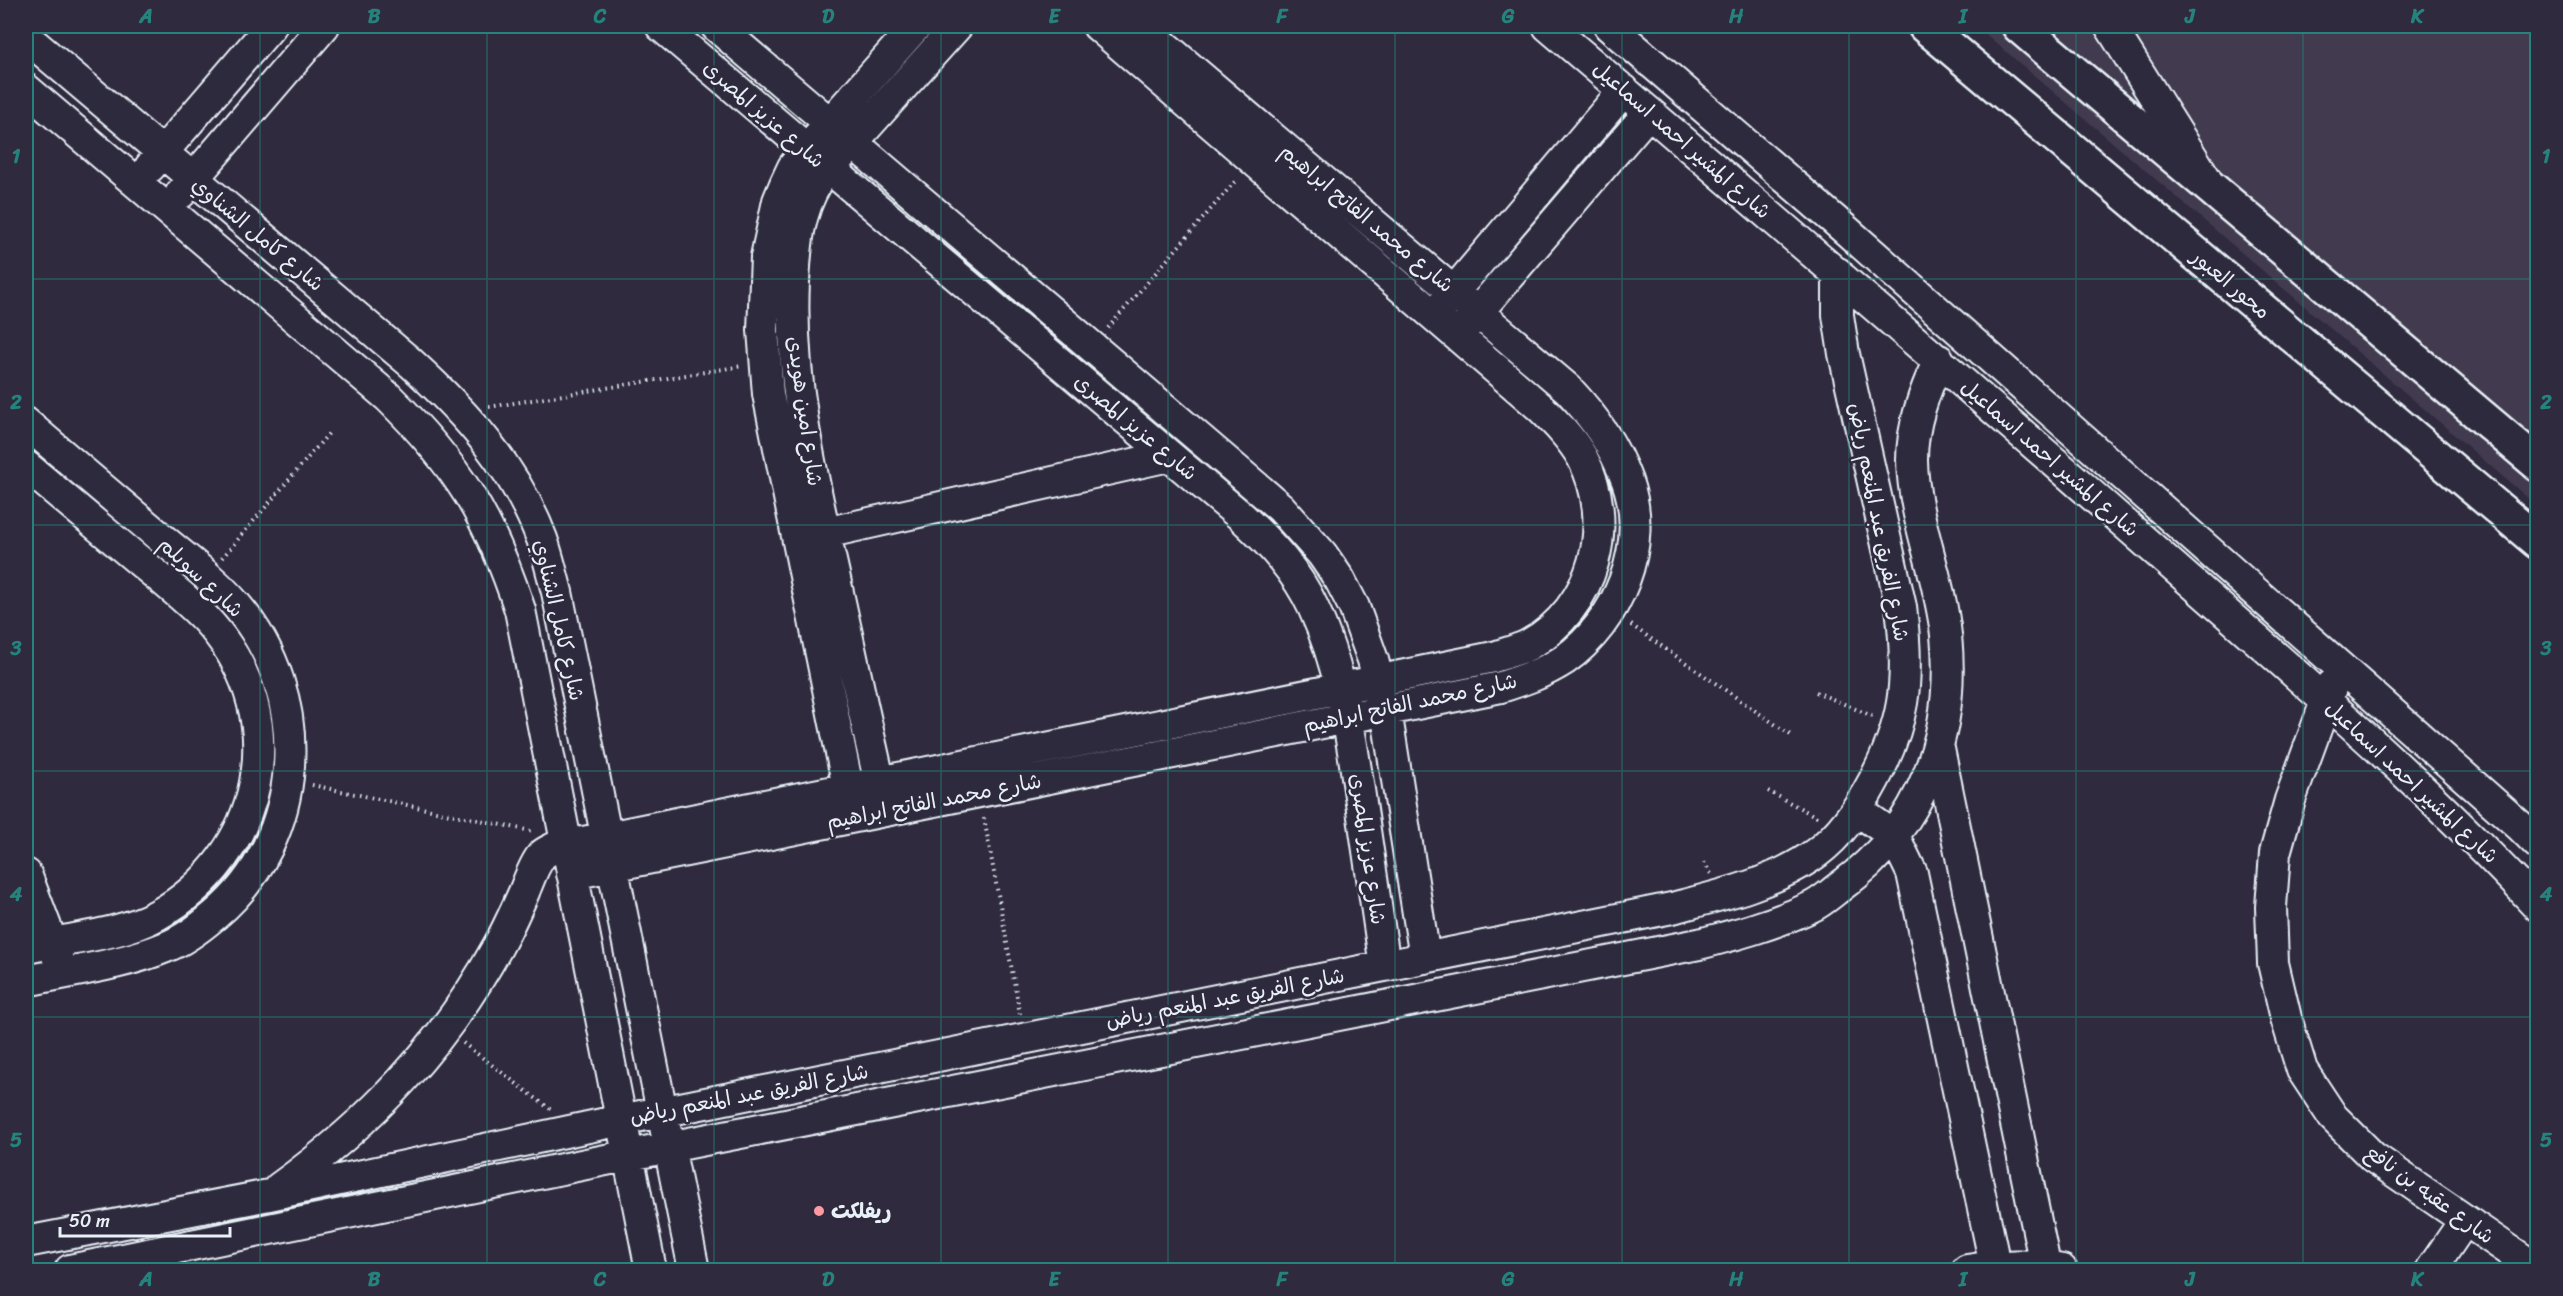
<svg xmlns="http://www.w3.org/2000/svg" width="2563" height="1296" font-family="Sriracha,'Playpen Sans Arabic',sans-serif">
<rect width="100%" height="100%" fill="#2f2a3d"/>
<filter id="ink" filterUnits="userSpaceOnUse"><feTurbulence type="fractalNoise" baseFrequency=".0167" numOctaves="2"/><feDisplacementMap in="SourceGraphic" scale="12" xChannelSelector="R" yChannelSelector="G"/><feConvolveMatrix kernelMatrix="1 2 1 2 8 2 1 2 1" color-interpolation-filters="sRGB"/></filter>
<g filter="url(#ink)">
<!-- built -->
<path fill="#423a4f" d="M1976,26H2537V506L2324,323Z"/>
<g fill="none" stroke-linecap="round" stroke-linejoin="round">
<!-- minor casing -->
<g stroke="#e8f1f8" stroke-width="34">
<path id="minor" d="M661,26L1243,518C1271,544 1297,572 1313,607C1342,669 1351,736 1361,803C1369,857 1377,911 1385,966
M716,26L1281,508L1322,554L1340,580L1354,607L1373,660L1386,710L1425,958
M1548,26C1752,200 1956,375 2157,552C2287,667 2420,779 2538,906
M1609,26L1847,231L2520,826L2538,844
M2110,26L2206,179
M26,37L411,363C466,413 515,467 542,539C548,556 552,574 557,592L694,1270
M26,89L388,397C457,465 490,517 520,610L651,1270
M150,167L271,26
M181,193L324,26
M1440,308L1624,90
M1465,327L1649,112
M26,423C70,461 115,499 160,537C186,559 215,580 237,606C314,696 306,839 215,915C201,927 184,940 166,947C123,965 72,971 26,981
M26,466C63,497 100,528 137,559C162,580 189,600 211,625C293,719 264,856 157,915C121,935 66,939 26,948
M825,533L1169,456
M2332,685L2290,800L2275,853L2271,907L2273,963L2286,1018L2302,1070L2333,1117L2373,1157L2538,1270
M1939,749L2046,1270
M884,802C868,731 852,659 837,588C815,487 789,386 794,282C796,246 798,213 818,181L957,26
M852,807L768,394L763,330L766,257L778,201L785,184L793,167L806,150L916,26
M1857,810L1894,836L1912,873L1995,1265
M26,874L59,961
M572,874L1501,687C1523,680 1544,673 1564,660C1618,622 1650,546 1627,481C1614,445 1594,417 1568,389L1141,26
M279,1188C372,1121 443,1046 498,946C508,928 516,910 524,892C529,880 534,864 542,855C545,852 550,850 554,848L1494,657C1505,653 1518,650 1528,645C1595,608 1617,523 1582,457C1571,438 1556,423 1541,408L1098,26
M26,1242L269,1195L621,1120L1672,908C1718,896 1768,885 1809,858C1834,842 1853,817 1868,791C1906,725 1910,681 1901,607L1844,354L1838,315V273
M70,1270L669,1147L1699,944C1738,934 1775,924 1811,907C1822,902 1831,893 1841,886C1923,827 1956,733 1946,635C1940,576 1913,519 1912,460C1912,425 1924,392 1939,360
M1967,1270C2000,1265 2030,1263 2062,1270
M2431,1270L2465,1220"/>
</g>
<!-- highway casing -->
<g stroke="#e8f1f8" stroke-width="38">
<path id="highway" d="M1925,26L2538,542
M2019,26L2538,464"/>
</g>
<!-- path -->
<path stroke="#e8f1f8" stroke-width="4" stroke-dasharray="1.5 4.5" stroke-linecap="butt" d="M1108,328L1237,179
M489,407L742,366
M222,558L329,433
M1631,625L1792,736
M1816,692L1872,716
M312,785L531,831
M1768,791L1817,817
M984,818L1020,1014
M1704,862L1711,874
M463,1043L550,1109"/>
<!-- minor -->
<use href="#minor" stroke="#2f2a3d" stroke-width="30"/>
<!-- highway -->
<use href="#highway" stroke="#2f2a3d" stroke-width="33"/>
</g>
</g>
<!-- grid -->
<path fill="none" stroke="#25827c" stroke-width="1.5" stroke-opacity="0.55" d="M260,26V1270M487,26V1270M714,26V1270M941,26V1270M1168,26V1270M1395,26V1270M1622,26V1270M1849,26V1270M2076,26V1270M2303,26V1270M26,279H2538M26,525H2538M26,771H2538M26,1017H2538"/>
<!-- markers -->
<circle fill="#ff9aa2" stroke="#2f2a3d" stroke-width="2" cx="819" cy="1211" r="6"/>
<g text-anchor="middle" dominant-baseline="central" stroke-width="5" stroke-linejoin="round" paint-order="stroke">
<!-- street labels -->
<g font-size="21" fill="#e8f1f8" stroke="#2f2a3d">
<text transform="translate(764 114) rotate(41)">شارع عزيز المصرى</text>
<text transform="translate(1682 140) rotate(41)">شارع المشير احمد اسماعيل</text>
<text transform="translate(1367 218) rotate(40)">شارع محمد الفاتح ابراهيم</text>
<text transform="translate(258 234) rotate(40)">شارع كامل الشناوي</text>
<text transform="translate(2231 284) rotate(40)">محور العبور</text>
<text transform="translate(805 411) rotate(82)">شارع امين هويدى</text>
<text transform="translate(1136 427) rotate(40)">شارع عزيز المصرى</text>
<text transform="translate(2050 458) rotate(41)">شارع المشير احمد اسماعيل</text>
<text transform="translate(1879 522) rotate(79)">شارع الفريق عبد المنعم رياض</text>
<text transform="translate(201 577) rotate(43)">شارع سويلم</text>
<text transform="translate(559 620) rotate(77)">شارع كامل الشناوي</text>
<text transform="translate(1410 703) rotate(-12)">شارع محمد الفاتح ابراهيم</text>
<text transform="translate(2412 782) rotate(43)">شارع المشير احمد اسماعيل</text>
<text transform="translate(934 801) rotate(-11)">شارع محمد الفاتح ابراهيم</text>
<text transform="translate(1368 849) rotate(82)">شارع عزيز المصرى</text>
<text transform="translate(1225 998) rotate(-11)">شارع الفريق عبد المنعم رياض</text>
<text transform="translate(749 1094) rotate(-11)">شارع الفريق عبد المنعم رياض</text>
<text transform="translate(2430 1194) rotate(36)">شارع عقبه بن نافع</text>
</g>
<!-- poi labels -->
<g font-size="21" font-weight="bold" fill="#e8f1f8" stroke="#2f2a3d" text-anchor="start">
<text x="831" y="1211">ريفلكت</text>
</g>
</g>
<!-- margin -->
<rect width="2563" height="1296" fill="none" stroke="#2f2a3d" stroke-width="66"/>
<!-- scale -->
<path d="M60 1227v9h170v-9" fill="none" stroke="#e8f1f8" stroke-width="3"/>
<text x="69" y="1227" font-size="18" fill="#e8f1f8" stroke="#2f2a3d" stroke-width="4.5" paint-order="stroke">50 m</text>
<rect x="33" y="33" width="2497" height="1230" fill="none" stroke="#25827c" stroke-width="2"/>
<g font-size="20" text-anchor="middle" font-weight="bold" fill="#25827c">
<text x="146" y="23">A</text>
<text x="374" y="23">B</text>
<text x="600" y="23">C</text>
<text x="828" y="23">D</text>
<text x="1054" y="23">E</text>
<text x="1282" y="23">F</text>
<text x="1508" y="23">G</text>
<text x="1736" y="23">H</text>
<text x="1963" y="23">I</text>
<text x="2190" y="23">J</text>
<text x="2417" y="23">K</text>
<text x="16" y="163">1</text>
<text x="2546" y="163">1</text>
<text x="16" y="409">2</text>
<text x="2546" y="409">2</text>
<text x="16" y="655">3</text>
<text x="2546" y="655">3</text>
<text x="16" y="901">4</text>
<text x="2546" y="901">4</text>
<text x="16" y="1147">5</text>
<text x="2546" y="1147">5</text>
<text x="146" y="1286">A</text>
<text x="374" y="1286">B</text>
<text x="600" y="1286">C</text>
<text x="828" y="1286">D</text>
<text x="1054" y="1286">E</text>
<text x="1282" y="1286">F</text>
<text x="1508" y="1286">G</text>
<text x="1736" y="1286">H</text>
<text x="1963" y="1286">I</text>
<text x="2190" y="1286">J</text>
<text x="2417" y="1286">K</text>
</g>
</svg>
